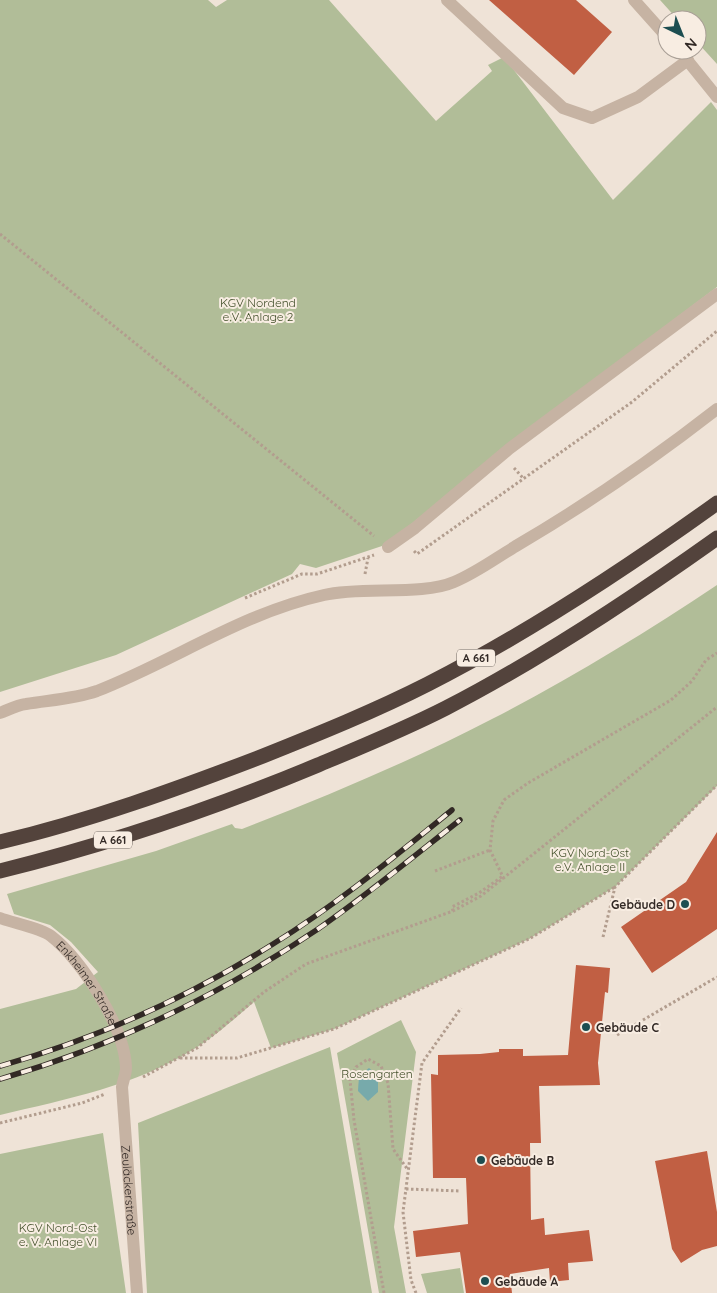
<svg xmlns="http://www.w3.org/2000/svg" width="717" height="1293" font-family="Quicksand,sans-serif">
<rect width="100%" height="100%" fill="#efe3d7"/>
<!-- green -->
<path fill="#b1bd98" d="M0,0H208L216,7L227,0H329L436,121L492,71L488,65L504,57L613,200L711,102L717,110V287L539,422L385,545L316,568L300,564L292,574L116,655L0,692Z
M660,0H717V64L697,42V20H678Z
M717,585V786L615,887L529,939L334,1029L271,1048L254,1002C235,1018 216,1036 194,1049C135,1086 67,1099 0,1115V1009L76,989L98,972L71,942L50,925L14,914L7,894L156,851L232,824L235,828L242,829C327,796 411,761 492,719C570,679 645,633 717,585Z
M401,1020L416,1052L394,1227L406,1293H379L337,1053Z
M330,1047L372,1293H147L138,1123Z
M103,1133L126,1293H0V1154Z
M460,1268L464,1293H427L421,1274Z"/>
<!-- water -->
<path fill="#77aaab" d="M369,1068L378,1076V1092L368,1101L358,1091L359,1076Z"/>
<!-- building -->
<path fill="#c15f43" d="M489,0H576L612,32L574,75Z
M717,832V929L652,973L621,927L686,882Z
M576,965L610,968L608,993L605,992L598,1063L600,1085L539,1086L541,1143H530L531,1220L544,1218L545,1235L589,1230L593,1261L568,1263L569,1280L550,1282L549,1268L510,1274L512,1293H466L460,1252L416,1257L413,1231L468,1224L466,1178H433L431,1074L438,1075V1055L480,1054L499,1052V1049H523V1056L568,1055Z
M707,1151L717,1212V1246L702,1250L681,1263L672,1249L655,1161Z"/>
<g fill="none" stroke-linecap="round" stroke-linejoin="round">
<!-- path -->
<path stroke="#b29d8e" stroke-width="3" stroke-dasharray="2.5 2.5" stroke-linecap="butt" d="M0,234L374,536
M514,468L523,478
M414,551L417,554L632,402L717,331
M365,574L368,558
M245,598L302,574H317L374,555
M435,871L490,850
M504,879L490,850L493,821L504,800L528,783L671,700L692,681L706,660L717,653
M453,911L452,907L479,893L503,876
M603,937L615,887L717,785
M617,1035L717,977
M180,1058H237L334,1029L529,939L615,887
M143,1077L197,1048L264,992L306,964L453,911L481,896L717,707
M0,1123L82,1103L105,1094
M406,1189L460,1191
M384,1293L354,1120L350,1080L356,1067L368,1059L381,1066L388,1083L393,1149L408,1170
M416,1293L411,1280L403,1212L422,1063L461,1008"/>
<!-- service -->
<g stroke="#c6b3a3" stroke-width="12">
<path d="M447,0L563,108L592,118L638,97L688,60"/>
<path d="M634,0L667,37"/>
<path d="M679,50L717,97"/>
<path d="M388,547L415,528L509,449L717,294"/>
<path d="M0,713C8,710 17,705 26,704C50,700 74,699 97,691C174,661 242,613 324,595C362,586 422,596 454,582C476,573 496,558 516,546C586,505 653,459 717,409"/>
<path id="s1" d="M0,918C13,923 41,928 51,936C82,960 125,1028 126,1068C126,1074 123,1081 122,1087L137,1293"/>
</g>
<!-- motorway -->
<path stroke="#53433c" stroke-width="15" d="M0,842C89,821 177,789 263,756C318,734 375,711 428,684C530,632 624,570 717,503
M0,871C109,844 215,808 318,765C361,747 405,729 446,708C541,659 630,600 717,538"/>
<!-- rail casing -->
<g stroke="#322925" stroke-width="5.5">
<path id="rail" d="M0,1066C96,1039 189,997 273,944C336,905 394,857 452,810
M0,1079C114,1046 220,995 318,929C367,895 413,857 460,820"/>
</g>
<!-- rail -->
<use href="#rail" stroke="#f8ede2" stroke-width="4" stroke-dasharray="11" stroke-linecap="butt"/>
</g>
<!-- markers -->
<g fill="#1d4e51" stroke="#f8ede2" stroke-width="2">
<circle cx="685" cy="904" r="5"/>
<circle cx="586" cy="1027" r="5"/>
<circle cx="481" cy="1160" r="5"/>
<circle cx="485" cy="1281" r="5"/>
</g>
<g text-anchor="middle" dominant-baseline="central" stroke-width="4" stroke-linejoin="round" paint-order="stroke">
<!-- shield labels -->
<g fill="#f8ede2" stroke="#6d645e" stroke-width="1">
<rect x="457" y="649.5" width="38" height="17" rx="4"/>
<rect x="94" y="831.5" width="38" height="17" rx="4"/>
</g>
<g font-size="11" font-weight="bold" fill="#322925">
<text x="476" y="658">A 661</text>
<text x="113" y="840">A 661</text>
</g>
<!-- park labels -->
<g font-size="12" fill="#424f2a" stroke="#f8ede2">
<text x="258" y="302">KGV Nordend<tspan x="258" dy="14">e.V. Anlage 2</tspan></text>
<text x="590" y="852">KGV Nord-Ost<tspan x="590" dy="14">e.V. Anlage II</tspan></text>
<text x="377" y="1073">Rosengarten</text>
<text x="58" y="1227">KGV Nord-Ost<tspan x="58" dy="14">e. V. Anlage VI</tspan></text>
</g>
<!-- poi labels -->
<g font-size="12" font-weight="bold" fill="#322925" stroke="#f8ede2" text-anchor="start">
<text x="675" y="904" text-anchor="end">Gebäude D</text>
<text x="596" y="1027">Gebäude C</text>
<text x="491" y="1160">Gebäude B</text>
<text x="495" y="1281">Gebäude A</text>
</g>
<!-- street labels -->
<g font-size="12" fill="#322925" stroke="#f8ede2">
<text stroke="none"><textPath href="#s1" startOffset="114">Enkheimer Straße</textPath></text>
<text stroke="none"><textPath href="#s1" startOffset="332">Zeuläckerstraße</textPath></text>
</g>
</g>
<!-- north arrow -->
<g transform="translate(682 35) rotate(137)"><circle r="24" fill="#f8ede2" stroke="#a99f96"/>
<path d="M0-4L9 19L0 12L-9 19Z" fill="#1d4e51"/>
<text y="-8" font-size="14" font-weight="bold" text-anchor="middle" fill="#322925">N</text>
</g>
</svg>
